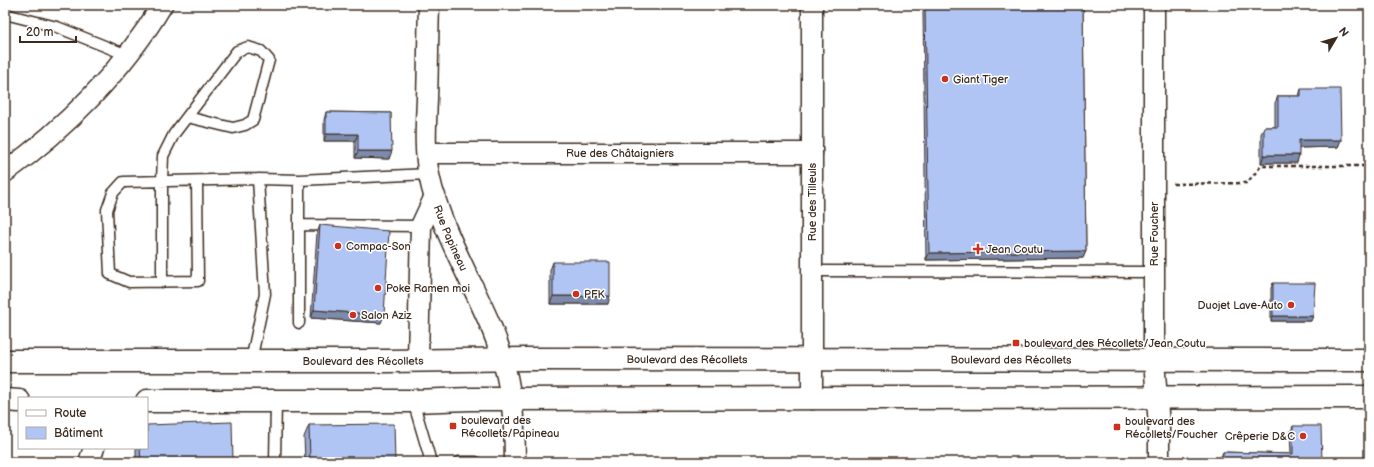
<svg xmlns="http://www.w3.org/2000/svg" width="1374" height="467" font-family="'Balsamiq Sans',sans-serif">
<rect width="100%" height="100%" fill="#fff"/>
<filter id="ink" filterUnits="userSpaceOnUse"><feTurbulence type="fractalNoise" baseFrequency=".025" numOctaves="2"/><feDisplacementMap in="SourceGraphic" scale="8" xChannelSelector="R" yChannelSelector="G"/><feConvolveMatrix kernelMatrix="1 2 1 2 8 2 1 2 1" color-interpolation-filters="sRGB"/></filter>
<g filter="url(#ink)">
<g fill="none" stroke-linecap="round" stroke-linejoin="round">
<!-- lane casing -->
<g stroke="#3b2a1e" stroke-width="13">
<path id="lane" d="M5,14L57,27L127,55
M299,180V225L421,226
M197,181L198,281L129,282L110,274L107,210L113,193L123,182L258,179
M299,225V323
M812,271L1154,272
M162,282V181L163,156L174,134L237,51L248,47L261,51L269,60L253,120L245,125L233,128L187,117
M251,361L265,294L258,179L299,180L429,174
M413,401L431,462
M275,462L276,401
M459,462H476"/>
</g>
<!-- street casing -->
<g stroke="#3b2a1e" stroke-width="23">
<g id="street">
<path id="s1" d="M429,5C428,36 428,68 427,99C426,123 424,150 429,175C440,229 471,278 492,329C510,372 515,415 515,462"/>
<path d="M1154,5V360L1159,426V462"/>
<path id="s2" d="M427,153H812"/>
<path d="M5,172C65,129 124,69 162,5"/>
<path d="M418,360L421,226L435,196"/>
<path d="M812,399V5"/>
<path d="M89,462L94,448"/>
</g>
</g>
<!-- secondary casing -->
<g stroke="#3b2a1e" stroke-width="25">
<g id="secondary">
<path id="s3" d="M5,361H388L528,359L1369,360"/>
<path d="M5,400L19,401"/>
<path d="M147,401H413L470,399L1369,397"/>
</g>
</g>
<!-- path -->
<path stroke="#3b2a1e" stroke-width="2.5" stroke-dasharray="4 3" stroke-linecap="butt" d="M1173,184L1247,183L1261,166H1369"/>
<!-- lane -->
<use href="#lane" stroke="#fff" stroke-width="10"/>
<!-- street -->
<use href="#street" stroke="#fff" stroke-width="20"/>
<!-- secondary -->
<use href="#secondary" stroke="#fff" stroke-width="22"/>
</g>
<!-- wall -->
<path fill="#97a9d2" stroke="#3b2a1e" d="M925,5H1083L1086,251L1083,258L926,260L923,11Z
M1301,89L1341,140L1338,147L1299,148L1297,163H1261V134L1264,127H1275V103L1278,96H1299Z
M326,112L391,113L389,159L355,158V141H324V120Z
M320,225L381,323L311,318L317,233Z
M553,262L608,304H550V270Z
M1273,283L1311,321H1271V288Z
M309,425L395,462H305L304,437Z
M1293,426L1322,462H1220V459L1223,452L1291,454L1290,433Z
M136,448H147L233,462H136Z"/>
<!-- shaded-wall -->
<path fill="#7b8aab" stroke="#3b2a1e" d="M326,134H358L355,141H324Z
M1299,140H1341L1338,147L1296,148Z
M358,151H392L389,159L355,158Z
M1264,155H1299L1297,163H1261Z
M1086,251L1083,258L926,260L929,253Z
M553,296H610L608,304H550Z
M314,310L384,315L381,323L311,318Z
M1273,316H1313L1311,321H1271Z"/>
<!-- building -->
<path fill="#b0c5f4" stroke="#3b2a1e" d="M925,5H1083L1086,251L929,253Z
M1301,89H1340L1341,140H1299V155H1264V127H1278V96H1301Z
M326,112L391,113L392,151H358V134H326Z
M320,225L389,231L384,315L314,310Z
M553,262H610V296H553Z
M1273,283H1315L1313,316H1273Z
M232,422L233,462H141L140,448H147V425Z
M394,424L395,462H310L309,425Z
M1293,426H1321L1322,462H1223V452L1293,454Z"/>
</g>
<!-- markers -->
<g fill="#c8321e" stroke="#fff" stroke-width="1.5">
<circle cx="945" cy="79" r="4"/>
<circle cx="338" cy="246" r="4"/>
<path d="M976 243h4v4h4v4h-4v4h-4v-4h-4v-4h4z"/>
<circle cx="378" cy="288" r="4"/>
<circle cx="576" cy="294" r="4"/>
<circle cx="1291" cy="305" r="4"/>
<circle cx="353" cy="315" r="4"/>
<rect x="1012" y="339" width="8" height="8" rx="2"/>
<rect x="449" y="422" width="8" height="8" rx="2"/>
<rect x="1113" y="423" width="8" height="8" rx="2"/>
<circle cx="1303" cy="436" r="4"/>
</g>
<g text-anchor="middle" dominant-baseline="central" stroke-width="3" stroke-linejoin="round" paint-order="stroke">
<!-- poi labels -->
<g font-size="11" fill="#3b2a1e" stroke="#fff" text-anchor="start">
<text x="953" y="79">Giant Tiger</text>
<text x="346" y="246">Compac-Son</text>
<text x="986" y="249">Jean Coutu</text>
<text x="386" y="288">Poke Ramen moi</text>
<text x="584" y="294">PFK</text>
<text x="1283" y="305" text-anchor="end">Duojet Lave-Auto</text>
<text x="361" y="315">Salon Aziz</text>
<text x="1024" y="343">boulevard des Récollets/Jean Coutu</text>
<text x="461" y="420">boulevard des<tspan x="461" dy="13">Récollets/Papineau</tspan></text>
<text x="1125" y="421">boulevard des<tspan x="1125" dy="13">Récollets/Foucher</tspan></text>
<text x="1295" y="436" text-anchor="end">Crêperie D&amp;C</text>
</g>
<!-- street labels -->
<g font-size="11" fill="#3b2a1e" stroke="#fff">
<text stroke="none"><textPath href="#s2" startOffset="193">Rue des Châtaigniers</textPath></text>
<text transform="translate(812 202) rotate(-90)">Rue des Tilleuls</text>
<text transform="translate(1154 234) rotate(-90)">Rue Foucher</text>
<text stroke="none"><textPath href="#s1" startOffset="237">Rue Papineau</textPath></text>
<text stroke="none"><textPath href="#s3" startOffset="682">Boulevard des Récollets</textPath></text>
<text stroke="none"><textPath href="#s3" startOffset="1006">Boulevard des Récollets</textPath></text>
<text stroke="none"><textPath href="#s3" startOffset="358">Boulevard des Récollets</textPath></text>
</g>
</g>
<!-- margin -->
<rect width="1374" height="467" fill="none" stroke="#fff" stroke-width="20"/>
<rect x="10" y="10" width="1354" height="447" fill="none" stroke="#3b2a1e" stroke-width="1.5" filter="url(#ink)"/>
<!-- legend -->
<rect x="18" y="397" width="130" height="52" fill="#ffffff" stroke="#b1aaa5"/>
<rect x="26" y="410" width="20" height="6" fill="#ffffff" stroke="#b1aaa5"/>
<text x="54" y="417" font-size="12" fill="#3b2a1e">Route</text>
<rect x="26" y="427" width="20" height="12" fill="#b0c5f4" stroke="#b1aaa5"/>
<text x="54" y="437" font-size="12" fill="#3b2a1e">Bâtiment</text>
<!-- north arrow -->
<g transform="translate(1336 38) rotate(52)" stroke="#ffffff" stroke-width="3" paint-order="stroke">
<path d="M0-3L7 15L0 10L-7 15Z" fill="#3b2a1e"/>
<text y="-6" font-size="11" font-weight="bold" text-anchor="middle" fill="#3b2a1e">N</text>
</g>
<!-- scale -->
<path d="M20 36v6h56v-6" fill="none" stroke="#3b2a1e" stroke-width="2"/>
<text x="26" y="36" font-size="12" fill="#3b2a1e" stroke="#ffffff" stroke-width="3" paint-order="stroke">20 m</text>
</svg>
